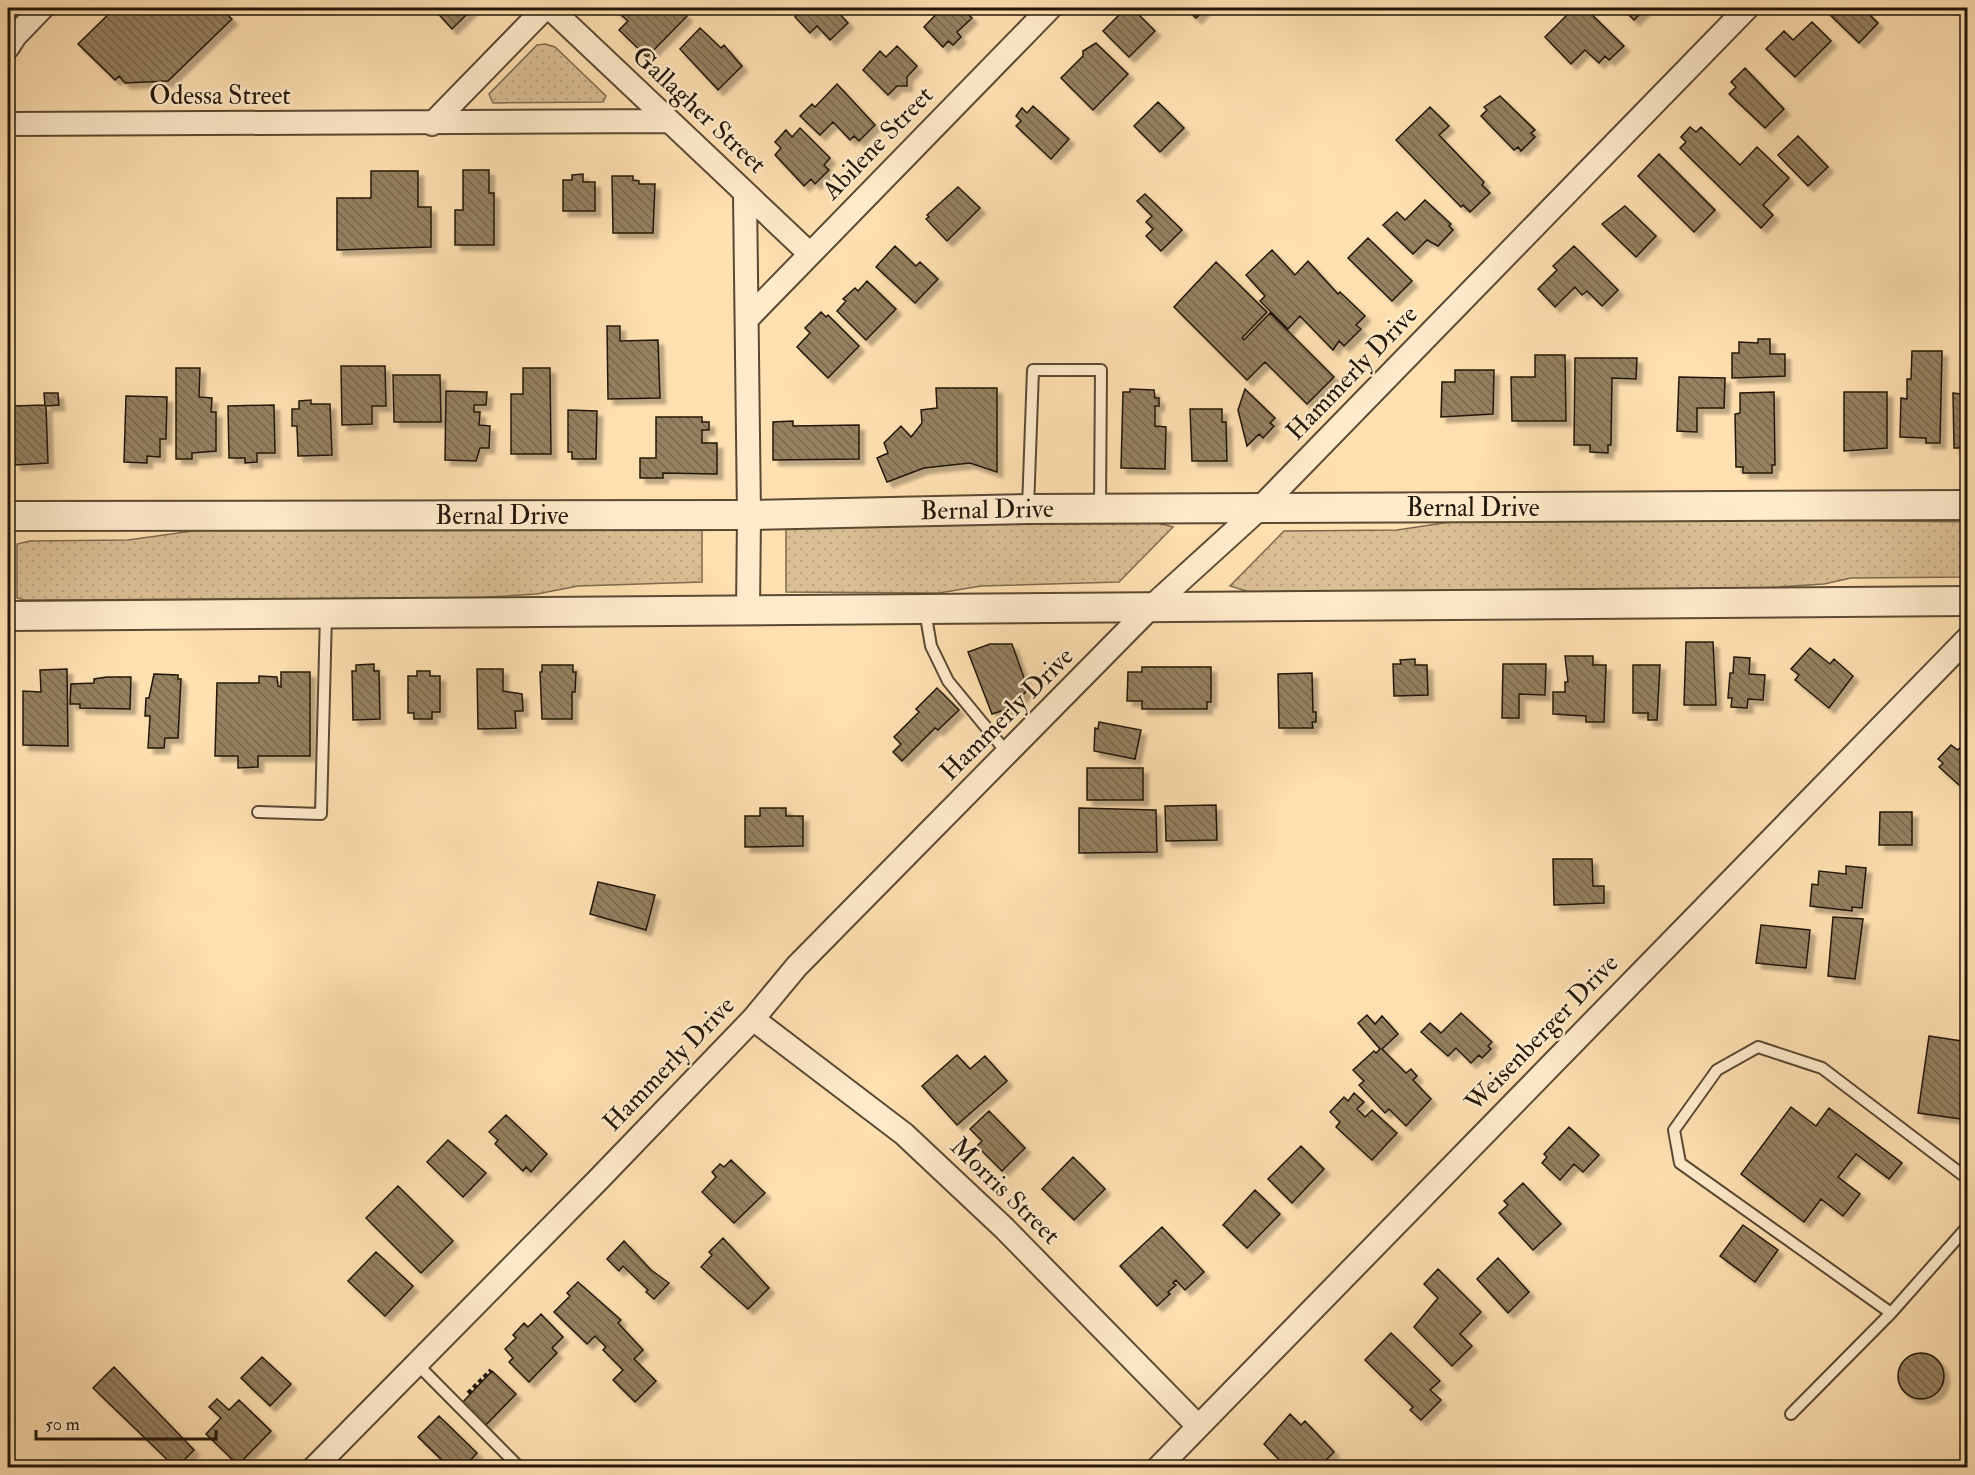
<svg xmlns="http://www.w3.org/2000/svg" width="1975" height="1475" font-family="'IM FELL Double Pica',serif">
<defs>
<pattern id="grass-dots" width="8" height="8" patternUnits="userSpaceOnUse" patternTransform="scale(1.5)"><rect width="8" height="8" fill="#dabe94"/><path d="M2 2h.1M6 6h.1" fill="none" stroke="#bba37e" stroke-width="1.8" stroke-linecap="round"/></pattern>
<pattern id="building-back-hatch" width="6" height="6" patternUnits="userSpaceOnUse" patternTransform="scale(1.5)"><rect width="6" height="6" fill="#958060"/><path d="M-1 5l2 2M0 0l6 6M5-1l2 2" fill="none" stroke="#79684d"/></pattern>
<filter id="shadow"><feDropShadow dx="5.5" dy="5.5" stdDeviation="1.5" flood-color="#0004"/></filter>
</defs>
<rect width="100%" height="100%" fill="#ffe0b1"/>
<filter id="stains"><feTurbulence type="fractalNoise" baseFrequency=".00333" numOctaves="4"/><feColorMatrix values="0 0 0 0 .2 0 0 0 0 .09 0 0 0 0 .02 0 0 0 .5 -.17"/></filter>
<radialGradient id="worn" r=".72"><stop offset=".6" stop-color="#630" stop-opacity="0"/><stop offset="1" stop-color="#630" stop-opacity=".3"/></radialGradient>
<!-- grass -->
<path fill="url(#grass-dots)" stroke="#7e6a4e" stroke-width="1.5" d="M545,44L555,47L606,96L603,102L493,103L489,94L537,45Z
M1740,519L1967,522V577L1851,578L1824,584L1763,588L1253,593L1230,586L1284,531L1397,530L1457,521Z
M1154,522L1173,527L1119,582L981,586L939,593L786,592V527L800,524Z
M702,527V582L578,586L537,594L471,598L25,600L17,598V544L30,541L128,540L200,530Z"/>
<!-- building -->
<path fill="url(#building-back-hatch)" stroke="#231708" stroke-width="1.5" filter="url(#shadow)" d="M115,8H220L232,19L168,81L125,83L119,76L115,80L78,44Z
M433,8H473L452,29Z
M613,8H678L687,16L647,57L619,30L628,21Z
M804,8H834L848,23L830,40L817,26L810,33L795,17Z
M942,8H961L972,18L957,32L961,37L953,45L948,41L943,47L924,27Z
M1117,8H1132L1155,31L1129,57L1103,31L1120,14L1115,9Z
M1185,8H1206L1196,18Z
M1574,8H1585L1624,46L1609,60L1605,56L1599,63L1585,50L1571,64L1545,37Z
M1622,8H1646L1634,20Z
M1823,8H1863L1878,23L1859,43Z
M1812,22L1831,41L1795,77L1766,49L1784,31L1793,40Z
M700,28L721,48L724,45L742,66L718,90L680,49Z
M1096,43L1128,74L1093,110L1061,78L1083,56V51Z
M897,46L917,66L907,77V86H897L888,95L863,70L880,51L886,57Z
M1745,68L1784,109L1765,128L1729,94L1736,87L1731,82Z
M837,84L875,125L859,141L854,136L850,140L833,122L820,135L800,116L812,104L815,107Z
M1500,96L1535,130L1531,133L1535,137L1521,151L1518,147L1514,150L1481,116L1487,110L1484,107Z
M1158,102L1184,128L1160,152L1134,126Z
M1033,106L1069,139L1051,159L1016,126L1021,121L1016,116L1022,108L1027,113Z
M1430,107L1449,126L1439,135L1484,182L1482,185L1490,193L1470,212L1463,205L1461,207L1396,140Z
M1690,127L1696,132L1701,127L1740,165L1757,147L1789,178L1763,205L1773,215L1761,228L1680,148L1686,142L1681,137Z
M800,128L830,158L824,165L829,170L815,184L811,179L804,186L775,155L781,148L775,142L786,130L792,137Z
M1798,136L1828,167L1808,186L1778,155Z
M1659,154L1715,210L1694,232L1638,176Z
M463,170H489V193H494V245H455V210H463Z
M371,171H418V207H431V247L337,250V198H371Z
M583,174V182H595V211H563V180H572V175Z
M612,176H633V180L639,181V184H655L653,233H613Z
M958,187L980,208L947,241L926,219L929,217L927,215Z
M1145,194L1182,230L1161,251L1146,236L1153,229L1146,222L1152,216L1137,201Z
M1425,200L1451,224L1449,226L1453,230L1438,246L1427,240L1413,254L1383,225L1397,212L1405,220Z
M1625,206L1656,236L1636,257L1602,224Z
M1368,238L1412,281L1392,301L1348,258Z
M895,246L916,266L920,262L938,279L915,303L876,267Z
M1574,246L1618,290L1602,306L1587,291L1582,295L1575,287L1555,307L1538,289L1557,270L1553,266Z
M1272,250L1295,275L1308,261L1338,294L1340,292L1365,316L1356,325L1361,329L1344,346L1339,341L1333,350L1300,316L1288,329L1260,301L1265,296L1246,275Z
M1216,262L1267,312L1242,338L1244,340L1270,313L1334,377L1307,404L1265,362L1247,380L1174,307Z
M867,281L896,309L866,340L837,311L846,301L843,299L855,288L858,291Z
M821,312L826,317L828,315L859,346L828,378L797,347L810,333L805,328Z
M607,326H620V341L658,340L660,398L608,399Z
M1758,339H1770V354H1785V376L1732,378V353H1739V342L1758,343Z
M1912,351H1942L1940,443H1926V438L1900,437L1901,398L1907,399V379H1911Z
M1535,355H1565L1566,421H1512L1511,377H1535Z
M1575,358H1637L1636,379L1612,378L1611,445H1608V453L1590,452V445H1574Z
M341,366H385L386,406H372V424L342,425Z
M176,368H200L199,397L212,398L211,412H216V451L192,453V459H176Z
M523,368H550L551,454H511V394H523Z
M1455,370H1494L1493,414L1441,417L1442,382H1455Z
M393,375H440L441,422H394Z
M1679,377L1725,378L1724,408H1697V432L1677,431Z
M936,388H997V472L970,463L924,468L887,482L877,458L888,453L884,443L901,426L911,437L922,423L921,410L937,408Z
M1130,389L1154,390L1155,398H1159V406H1155V426L1166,427L1165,469L1121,468L1123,392H1130Z
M1245,389L1275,418L1270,423L1274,426L1263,438L1259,434L1247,446L1238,410Z
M446,391L487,392L486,405H474V412H480L479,425L490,426L489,448H480L476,461L445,460Z
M1774,392L1775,465H1772V473H1743V467H1736L1735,414L1740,413V393Z
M1844,392H1887V448L1844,451Z
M44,393H58L59,405L46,406L48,463L15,465L13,406L45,405Z
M1953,393L1968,395V448H1954Z
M126,396L167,397L166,439H160V457L147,456V463L124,462Z
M311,400V404H330L332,455L298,456L297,426H292V409H299V401Z
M274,405L275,453H257V462L245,463V458H229L228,406Z
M1190,409H1222V422H1226L1227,461H1192Z
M568,410L597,411L596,459H572V452H568Z
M656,417H702V422H709V430H702V443H717V474L663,473V478H640V458H656Z
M793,421V426L859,425V459L773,460V422Z
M1686,642H1713L1716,705H1684Z
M990,644H1012L1028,689L1013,707L992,714L968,652Z
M1810,648L1830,664L1834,659L1853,676L1829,708L1795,680L1799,675L1791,669Z
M1565,656H1593V665H1606L1604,722H1586V716L1553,714V692H1565V682H1568Z
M1734,657L1750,658L1749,674L1765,675L1763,700L1748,699L1747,708L1731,707L1732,698H1728L1730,673H1733Z
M1415,659V665H1427L1428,695L1394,696L1393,664H1401L1400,660Z
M374,664V671H379L380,719L353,720L352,671H356V665Z
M1503,664H1546L1545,695L1519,694V718H1502Z
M542,665H573V672H576L575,692H572V719H542L540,672H542Z
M1633,665H1660L1657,720H1648V713H1633Z
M1142,667H1211V702H1207V709H1142V701H1127L1128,672H1142Z
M67,669L68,746L23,745V691L41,692L40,670Z
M477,669H503V691L522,694L523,711H515L516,728L478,729Z
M417,671H430V676H440V712H432V719H414V713H408V676H417Z
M281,672H310V756H258V767L238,768V756H215L217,683H259V676L277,677L278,686L281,687Z
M1312,673L1313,712H1316V722H1312L1313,728H1279L1278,674Z
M154,674L178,675V679H181L178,738H165L164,748H148L150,716H145L146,698H149Z
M107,677H131L130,709L80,708V704H70L71,684L94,683V679Z
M937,688L959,710L938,730L935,728L902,761L893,752L901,744L894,737L919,712L916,709Z
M1099,722L1141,730L1135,759L1094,751L1095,728L1098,729Z
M1968,732V791L1967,792L1939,767L1943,763L1938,759L1951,745L1958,750L1967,740L1964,736Z
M1087,768H1143V800H1087Z
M1216,805L1217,840L1166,841L1165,806Z
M760,808H786V816H803V846L745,847V816H760Z
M1079,808L1156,810L1157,852L1079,853Z
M1880,812H1912V845H1879Z
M1553,859H1592L1593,886H1604V903L1554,905Z
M1846,866L1866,868L1862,908L1852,907V911L1810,906L1812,884L1818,885L1819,871L1846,874Z
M598,882L655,895L646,930L590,914Z
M1833,917L1863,919L1855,979L1828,976Z
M1761,925L1810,930L1806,968L1756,963Z
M1461,1013L1492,1042L1488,1046L1491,1049L1482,1058L1479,1055L1471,1063L1456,1048L1448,1056L1421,1032L1430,1023L1441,1033Z
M1367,1015L1375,1024L1382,1016L1398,1034L1382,1049L1406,1073L1411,1069L1417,1076L1413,1080L1431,1099L1406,1126L1389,1109L1385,1113L1359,1085L1364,1081L1353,1070L1374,1051L1376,1053L1380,1049L1358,1023Z
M1929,1036L1968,1042V1120L1918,1113Z
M957,1055L970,1069L985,1056L1007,1081L957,1125L922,1086Z
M1354,1093L1364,1102L1357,1109L1365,1117L1372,1110L1397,1133L1372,1160L1336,1127L1340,1122L1330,1112L1344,1097L1348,1101Z
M1791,1107L1816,1126L1829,1108L1902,1163L1889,1179L1856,1154L1838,1177L1860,1194L1843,1216L1821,1199L1804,1222L1741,1174Z
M989,1111L1025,1148L1002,1171L977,1146L982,1141L970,1129Z
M506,1115L547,1154L531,1172L526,1167L523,1171L495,1144L498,1140L489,1132Z
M1569,1127L1599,1155L1583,1172L1574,1164L1560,1180L1542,1163L1547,1157L1544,1154Z
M448,1140L486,1173L463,1197L427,1162Z
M1301,1146L1324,1169L1292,1203L1268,1179Z
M1073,1157L1105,1189L1074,1220L1042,1189Z
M731,1160L765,1193L734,1223L702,1192L716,1177L712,1172L720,1164L724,1167Z
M1523,1183L1561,1224L1533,1250L1499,1213L1508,1205L1504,1201Z
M398,1186L453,1241L421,1273L366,1218Z
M1255,1190L1280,1214L1247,1248L1223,1225Z
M1743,1225L1778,1250L1755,1282L1720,1256Z
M1162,1227L1204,1272L1185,1290L1176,1280L1173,1283L1176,1285L1168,1292L1170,1294L1157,1306L1120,1266Z
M723,1238L769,1288L748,1309L701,1267L712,1255L709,1252Z
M624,1241L651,1270L669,1283L654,1299L646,1292L648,1290L623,1266L619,1271L607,1259Z
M376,1252L413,1286L385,1316L348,1281Z
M1498,1258L1529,1292L1508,1313L1477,1279Z
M1438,1269L1481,1312L1460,1334L1472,1346L1452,1366L1414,1327L1438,1298L1424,1284Z
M578,1282L621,1320L618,1323L643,1350L634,1359L656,1381L635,1402L613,1380L623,1370L603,1350L606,1347L595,1336L587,1344L554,1312L570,1296L567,1293Z
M541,1314L563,1337L552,1348L557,1353L529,1382L509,1362L513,1358L505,1349L516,1338L513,1335L524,1323L528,1327Z
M1391,1333L1440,1381L1430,1390L1441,1400L1421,1420L1410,1410L1413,1407L1365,1360Z
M1898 1376a23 23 0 1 1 46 0a23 23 0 1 1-46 0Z
M262,1357L291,1384L270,1406L241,1378Z
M114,1367L194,1450L176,1468L93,1388Z
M492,1371L516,1394L484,1427L461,1404Z
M217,1399L229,1410L239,1400L271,1431L238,1465L206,1434L221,1418L209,1407Z
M1290,1414L1301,1425L1305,1421L1334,1452L1318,1468H1287L1264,1444Z
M439,1416L477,1453L463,1468H450L418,1437Z"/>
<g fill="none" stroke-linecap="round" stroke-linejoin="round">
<!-- service casing -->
<g stroke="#5a4932" stroke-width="14">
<path id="service" d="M1028,508L1033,370H1101L1100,507
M925,611L931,646L948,681L1008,754
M258,812L321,814L326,614
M1968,1179L1822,1068L1758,1047L1717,1070L1674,1130L1680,1163L1891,1313L1968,1226
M417,1364L520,1468
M1791,1414L1891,1313"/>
</g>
<!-- minor casing -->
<g stroke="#5a4932" stroke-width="26">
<path id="minor" d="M550,8L810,254
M8,47L15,36L42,8
M8,124L669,121
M432,124L545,8
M745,194L749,515L748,610
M747,319L1050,8
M753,1019L904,1134L1004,1228L1198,1426
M314,1468L597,1181L753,1019L797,966L1149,609L1259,509L1747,8
M1158,1468L1968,638"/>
</g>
<!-- tertiary casing -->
<g stroke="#5a4932" stroke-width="32">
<path id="tertiary" d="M8,516L749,515L1028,509L1968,505
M8,616L1968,601"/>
</g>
<!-- path -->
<path stroke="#231708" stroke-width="4" stroke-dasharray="4.5 3" stroke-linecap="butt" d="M468,1393L491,1370"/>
<!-- service -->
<use href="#service" stroke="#ffebcc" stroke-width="10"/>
<!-- minor -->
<use href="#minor" stroke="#ffebcc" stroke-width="22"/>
<!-- tertiary -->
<use href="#tertiary" stroke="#ffebcc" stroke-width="28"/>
</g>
<g text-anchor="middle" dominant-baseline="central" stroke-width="5" stroke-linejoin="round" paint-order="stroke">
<!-- street labels -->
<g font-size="26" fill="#231708" stroke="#ffebcc">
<text x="220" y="96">Odessa Street</text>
<text transform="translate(699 110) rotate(43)">Gallagher Street</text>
<text transform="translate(878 143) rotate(-46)">Abilene Street</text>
<text transform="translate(1352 373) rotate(-46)">Hammerly Drive</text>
<text x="1473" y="508">Bernal Drive</text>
<text transform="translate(987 510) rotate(-1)">Bernal Drive</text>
<text x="502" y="516">Bernal Drive</text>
<text transform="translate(1007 714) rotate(-45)">Hammerly Drive</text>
<text transform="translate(1542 1033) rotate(-46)">Weisenberger Drive</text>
<text transform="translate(669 1064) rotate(-46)">Hammerly Drive</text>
<text transform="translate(1005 1191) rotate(44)">Morris Street</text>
</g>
</g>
<!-- margin -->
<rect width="1975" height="1475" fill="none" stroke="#ffe0b1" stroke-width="30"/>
<rect x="9" y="9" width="1957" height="1457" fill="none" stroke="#231708" stroke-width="3"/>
<rect x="15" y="15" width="1945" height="1445" fill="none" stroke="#231708" stroke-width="1.5"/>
<!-- scale -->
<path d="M36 1430v9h180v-9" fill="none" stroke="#231708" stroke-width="3"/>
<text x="45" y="1430" font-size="18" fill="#231708" stroke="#ffebcc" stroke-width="4.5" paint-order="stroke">50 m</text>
<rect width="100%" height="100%" filter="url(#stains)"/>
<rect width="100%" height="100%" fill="url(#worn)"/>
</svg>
